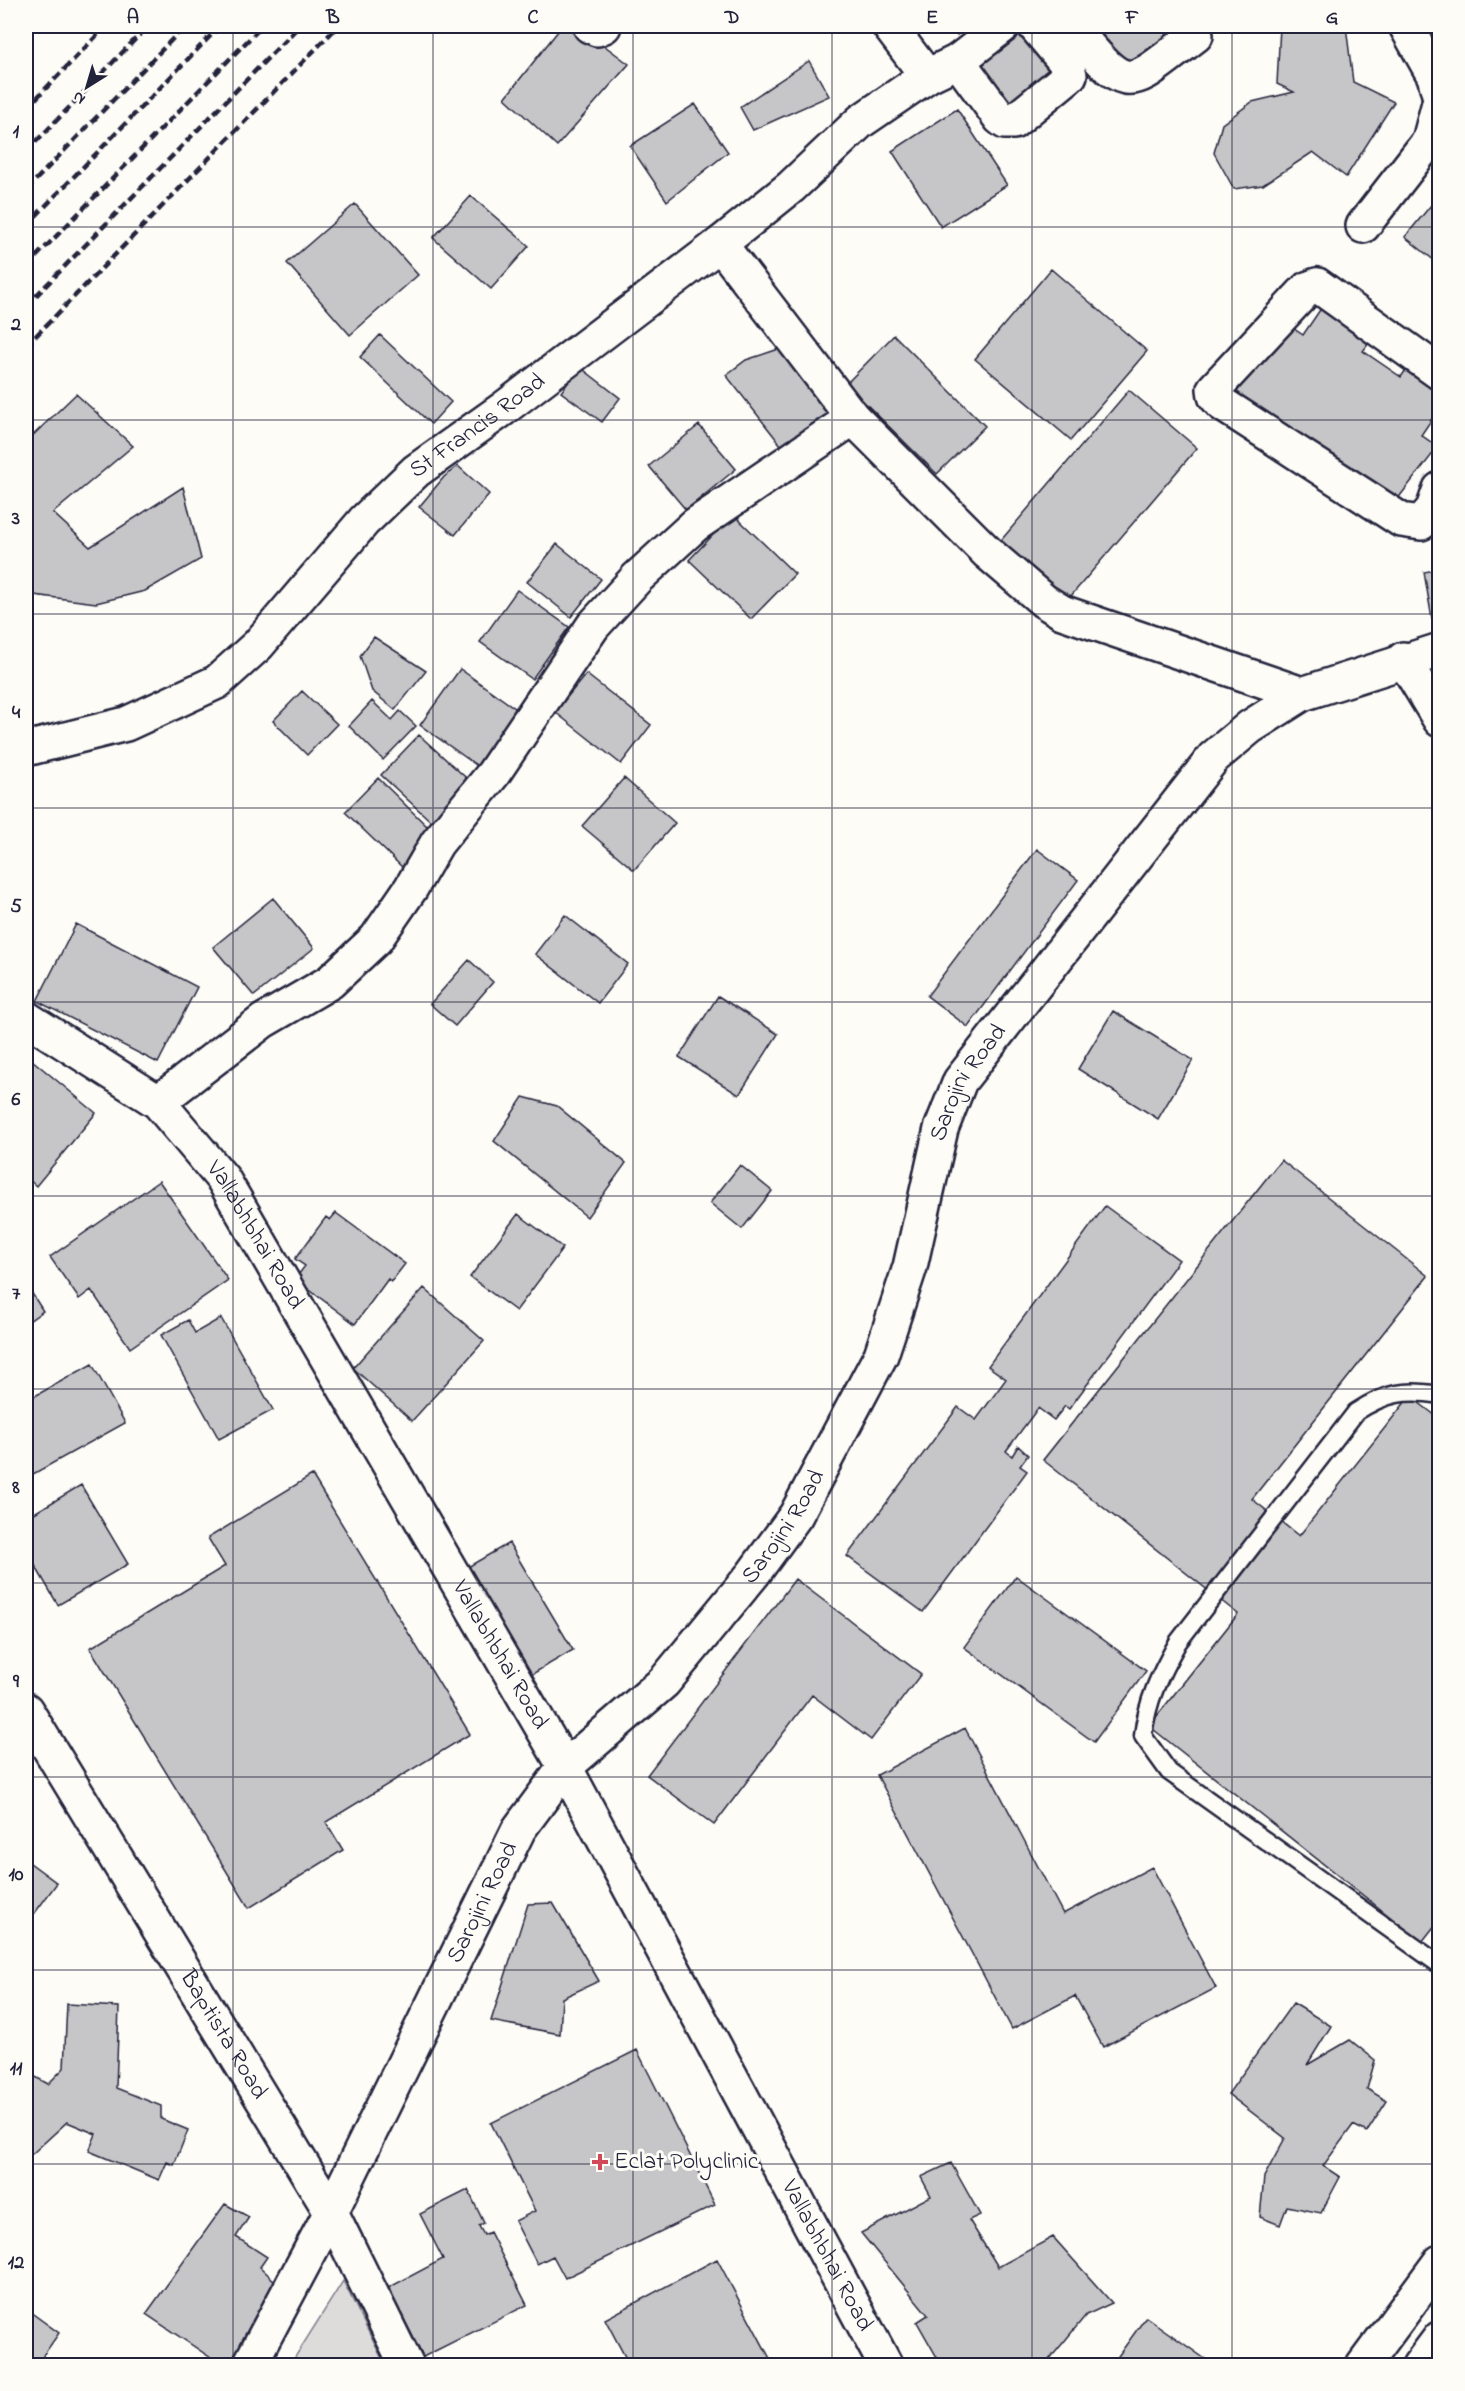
<svg xmlns="http://www.w3.org/2000/svg" width="1465" height="2391" font-family="'Indie Flower',sans-serif">
<rect width="100%" height="100%" fill="#fdfcf7"/>
<filter id="ink" filterUnits="userSpaceOnUse"><feTurbulence type="fractalNoise" baseFrequency=".0167" numOctaves="2"/><feDisplacementMap in="SourceGraphic" scale="12" xChannelSelector="R" yChannelSelector="G"/><feConvolveMatrix kernelMatrix="1 2 1 2 8 2 1 2 1" color-interpolation-filters="sRGB"/></filter>
<g filter="url(#ink)">
<!-- green -->
<path fill="#dddcdb" stroke="#807f8b" stroke-width="1.5" d="M343,2281L385,2365H290Z"/>
<!-- building -->
<path fill="#c6c6c8" stroke="#22223b" stroke-width="1.5" d="M562,26H578L629,64L557,146L505,98Z
M949,26H968L957,35Z
M1011,26H1034L1063,65L1002,109L965,59Z
M1089,26H1177L1127,69Z
M1280,26H1346L1353,82L1394,102L1346,177L1313,152L1263,185L1234,189L1214,153L1222,124L1252,102L1294,92L1277,84Z
M809,61L829,96L753,130L740,107Z
M695,104L728,152L667,201L630,146Z
M957,109L1007,185L941,227L892,151Z
M1440,194V265L1405,237Z
M471,196L529,246L491,289L433,238Z
M355,204L418,275L350,335L287,263Z
M1051,269L1147,351L1071,440L975,359Z
M1326,301L1375,335L1363,351L1401,377L1413,360L1440,378V407L1421,435L1438,447L1393,505L1231,401L1284,322L1303,335Z
M380,335L451,402L431,424L360,357Z
M894,335L985,426L937,474L846,384Z
M782,348L836,417L788,454L726,375L746,360Z
M580,367L620,398L602,422L561,392Z
M1129,390L1197,448L1059,610L991,552Z
M76,394L133,446L53,513L90,547L183,487L201,559L145,591L96,603L26,594V442Z
M699,425L736,469L686,510L649,466Z
M458,466L489,494L455,535L419,507L444,477Z
M733,514L795,574L751,619L689,560Z
M557,544L601,579L571,617L527,582Z
M1440,569V618L1432,619L1424,572Z
M517,590L569,627L532,679L480,642Z
M374,637L426,671L395,710L372,691L360,656Z
M460,669L519,711L479,767L420,725Z
M586,674L651,725L621,764L555,712Z
M302,691L337,724L307,755L273,721Z
M372,701L392,720L400,711L416,726L383,760L349,726Z
M419,735L474,785L436,826L381,775Z
M378,778L436,835L403,868L345,812Z
M624,778L675,823L634,870L582,826Z
M1037,849L1078,880L968,1027L927,996Z
M273,898L314,948L254,996L213,947Z
M565,915L628,964L598,1003L535,954Z
M76,924L197,987L158,1063L37,1001Z
M469,960L493,982L455,1026L430,1004Z
M718,996L778,1034L739,1095L679,1057Z
M1113,1011L1193,1060L1158,1119L1078,1069Z
M26,1055L96,1113L36,1186L26,1177Z
M523,1097L557,1106L626,1163L587,1217L494,1141Z
M1281,1160L1428,1276L1252,1499L1299,1536L1410,1396L1440,1419V1771L1430,1783L1440,1790V1919L1422,1942L1149,1726L1238,1614L1043,1460Z
M740,1165L772,1191L742,1229L710,1203Z
M159,1181L228,1280L130,1348L91,1290L79,1299L50,1257Z
M1105,1206L1179,1260L1069,1409L1065,1406L1054,1420L1038,1408L1006,1451L1012,1456L1018,1446L1028,1455L1020,1466L1027,1471L923,1612L847,1556L958,1407L976,1420L1006,1379L988,1366Z
M336,1213L405,1264L391,1282L388,1279L355,1324L295,1279L305,1266L295,1259L326,1217L330,1220Z
M518,1214L563,1248L516,1311L470,1277Z
M26,1284L43,1311L26,1323Z
M424,1288L484,1341L412,1421L353,1368Z
M221,1318L273,1410L219,1439L161,1335L188,1320L195,1333Z
M92,1364L125,1423L26,1478V1401Z
M312,1475L470,1734L326,1822L343,1850L249,1908L90,1648L225,1566L208,1538Z
M81,1485L128,1564L58,1605L26,1550V1518Z
M509,1543L573,1650L524,1679L461,1571Z
M1016,1576L1146,1671L1094,1742L964,1647Z
M795,1579L921,1674L871,1740L812,1695L714,1825L647,1775Z
M965,1728L1063,1914L1152,1867L1216,1988L1103,2047L1075,1996L1012,2029L877,1775Z
M26,1860L57,1883L26,1925Z
M553,1903L599,1981L562,1998L560,2034L491,2021L528,1904Z
M1293,2003L1331,2026L1307,2065L1350,2040L1375,2060L1367,2089L1387,2101L1367,2132L1353,2125L1323,2166L1340,2177L1321,2213L1287,2206L1280,2225L1260,2217L1264,2177L1285,2138L1228,2094Z
M67,2004L119,2007L116,2088L161,2106V2119L188,2130L174,2165L167,2162L159,2180L89,2151L96,2134L67,2122L32,2154L26,2153V2082L32,2075L48,2084L64,2068Z
M637,2050L715,2205L565,2278L553,2256L537,2264L515,2221L535,2211L491,2123Z
M951,2163L980,2215L969,2220L998,2267L1053,2237L1112,2303L1086,2315L1044,2366H942L917,2322L928,2315L861,2233L931,2196L921,2177Z
M468,2190L484,2223L479,2226L484,2235L490,2232L527,2305L423,2357L388,2288L443,2259L420,2214Z
M225,2204L249,2217L236,2237L267,2257L260,2267L279,2285L246,2366H223L146,2314Z
M717,2259L774,2366H630L605,2319Z
M26,2309L59,2333L36,2366H26Z
M1146,2317L1215,2366H1111Z"/>
<g fill="none" stroke-linecap="round" stroke-linejoin="round">
<!-- lane casing -->
<g stroke="#22223b" stroke-width="21">
<path id="lane" d="M1440,1395C1405,1389 1385,1393 1356,1412L1178,1642C1160,1674 1147,1700 1143,1736L1169,1772L1440,1965"/>
</g>
<!-- street casing -->
<g stroke="#22223b" stroke-width="38">
<g id="street">
<path d="M590,26L597,29L604,26"/>
<path d="M889,26L927,76"/>
<path d="M1071,26C1131,98 1126,88 1196,35"/>
<path d="M1406,26L1434,76L1440,98"/>
<path d="M958,61L1000,118L1005,122H1013L1070,75L1066,63L1035,26"/>
<path d="M1363,226L1429,141L1440,99"/>
<path d="M720,244L853,418L988,553L1044,601L1062,612L1302,694"/>
<path d="M1440,373L1317,285L1307,289L1214,389L1215,396L1222,404L1401,520L1421,523L1433,509L1440,489"/>
<path d="M1403,659L1440,720"/>
<path id="s1" d="M26,749L126,724L217,682L258,645L364,521L416,471L503,409L720,244L791,187L861,121L927,76L958,61L1003,26"/>
<path id="s2" d="M26,1018L158,1102L223,1179L565,1767L886,2366"/>
<path d="M158,1102L263,1021L330,982L376,939L411,888L437,843L493,774L593,626L637,578L695,525L853,418"/>
<path id="s3" d="M26,1710L331,2212L407,2366"/>
<path id="s4" d="M249,2366L331,2212L519,1829L565,1767L664,1682L753,1574L796,1515L881,1355L910,1267L941,1129L960,1081L1214,757L1250,727L1302,694L1440,650"/>
</g>
</g>
<!-- primary casing -->
<g stroke="#22223b" stroke-width="38">
<path id="primary" d="M1363,2366L1440,2262
M1419,2366L1440,2338"/>
</g>
<!-- lane -->
<use href="#lane" stroke="#fdfcf7" stroke-width="16"/>
<!-- street -->
<use href="#street" stroke="#fdfcf7" stroke-width="33"/>
<!-- primary -->
<use href="#primary" stroke="#fdfcf7" stroke-width="33"/>
<!-- rail -->
<path stroke="#22223b" stroke-width="4.5" stroke-dasharray="9 4.5" stroke-linecap="butt" d="M26,109L106,26
M26,152L148,26
M26,190L185,26
M26,226L220,26
M26,267L262,26
M26,306L299,26
M26,346L338,26"/>
</g>
</g>
<!-- grid -->
<path fill="none" stroke="#22223b" stroke-width="1.5" stroke-opacity="0.55" d="M233,26V2366M433,26V2366M633,26V2366M832,26V2366M1032,26V2366M1232,26V2366M26,227H1440M26,420H1440M26,614H1440M26,808H1440M26,1002H1440M26,1196H1440M26,1389H1440M26,1583H1440M26,1777H1440M26,1970H1440M26,2164H1440"/>
<!-- markers -->
<path fill="#d1495b" stroke="#fdfcf7" stroke-width="2" d="M597 2153h6v6h6v6h-6v6h-6v-6h-6v-6h6z"/>
<g text-anchor="middle" dominant-baseline="central" stroke-width="6" stroke-linejoin="round" paint-order="stroke">
<!-- street labels -->
<g font-size="24" fill="#22223b" stroke="#fdfcf7">
<text stroke="none"><textPath href="#s1" startOffset="570">St Francis Road</textPath></text>
<text stroke="none"><textPath href="#s4" startOffset="1491">Sarojini Road</textPath></text>
<text stroke="none"><textPath href="#s2" startOffset="322">Vallabhbhai Road</textPath></text>
<text stroke="none"><textPath href="#s4" startOffset="1005">Sarojini Road</textPath></text>
<text stroke="none"><textPath href="#s2" startOffset="808">Vallabhbhai Road</textPath></text>
<text stroke="none"><textPath href="#s4" startOffset="519">Sarojini Road</textPath></text>
<text stroke="none"><textPath href="#s3" startOffset="380">Baptista Road</textPath></text>
<text stroke="none"><textPath href="#s2" startOffset="1492">Vallabhbhai Road</textPath></text>
</g>
<!-- poi labels -->
<g font-size="24" fill="#22223b" stroke="#fdfcf7" text-anchor="start">
<text x="614" y="2162">Eclat Polyclinic</text>
</g>
</g>
<!-- margin -->
<rect width="1465" height="2391" fill="none" stroke="#fdfcf7" stroke-width="66"/>
<!-- north arrow -->
<g transform="translate(87 87) rotate(217)" stroke="#fdfcf7" stroke-width="4.5" paint-order="stroke">
<path d="M0-4.5L10 22L0 15L-10 22Z" fill="#22223b"/>
<text y="-9" font-size="16" font-weight="bold" text-anchor="middle" fill="#22223b">N</text>
</g>
<rect x="33" y="33" width="1399" height="2325" fill="none" stroke="#22223b" stroke-width="2"/>
<g font-size="20" text-anchor="middle" font-weight="bold" fill="#22223b">
<text x="133" y="23">A</text>
<text x="333" y="23">B</text>
<text x="533" y="23">C</text>
<text x="732" y="23">D</text>
<text x="932" y="23">E</text>
<text x="1132" y="23">F</text>
<text x="1332" y="23">G</text>
<text x="16" y="137">1</text>
<text x="16" y="330">2</text>
<text x="16" y="524">3</text>
<text x="16" y="718">4</text>
<text x="16" y="912">5</text>
<text x="16" y="1105">6</text>
<text x="16" y="1299">7</text>
<text x="16" y="1493">8</text>
<text x="16" y="1687">9</text>
<text x="16" y="1880">10</text>
<text x="16" y="2074">11</text>
<text x="16" y="2268">12</text>
</g>
</svg>
